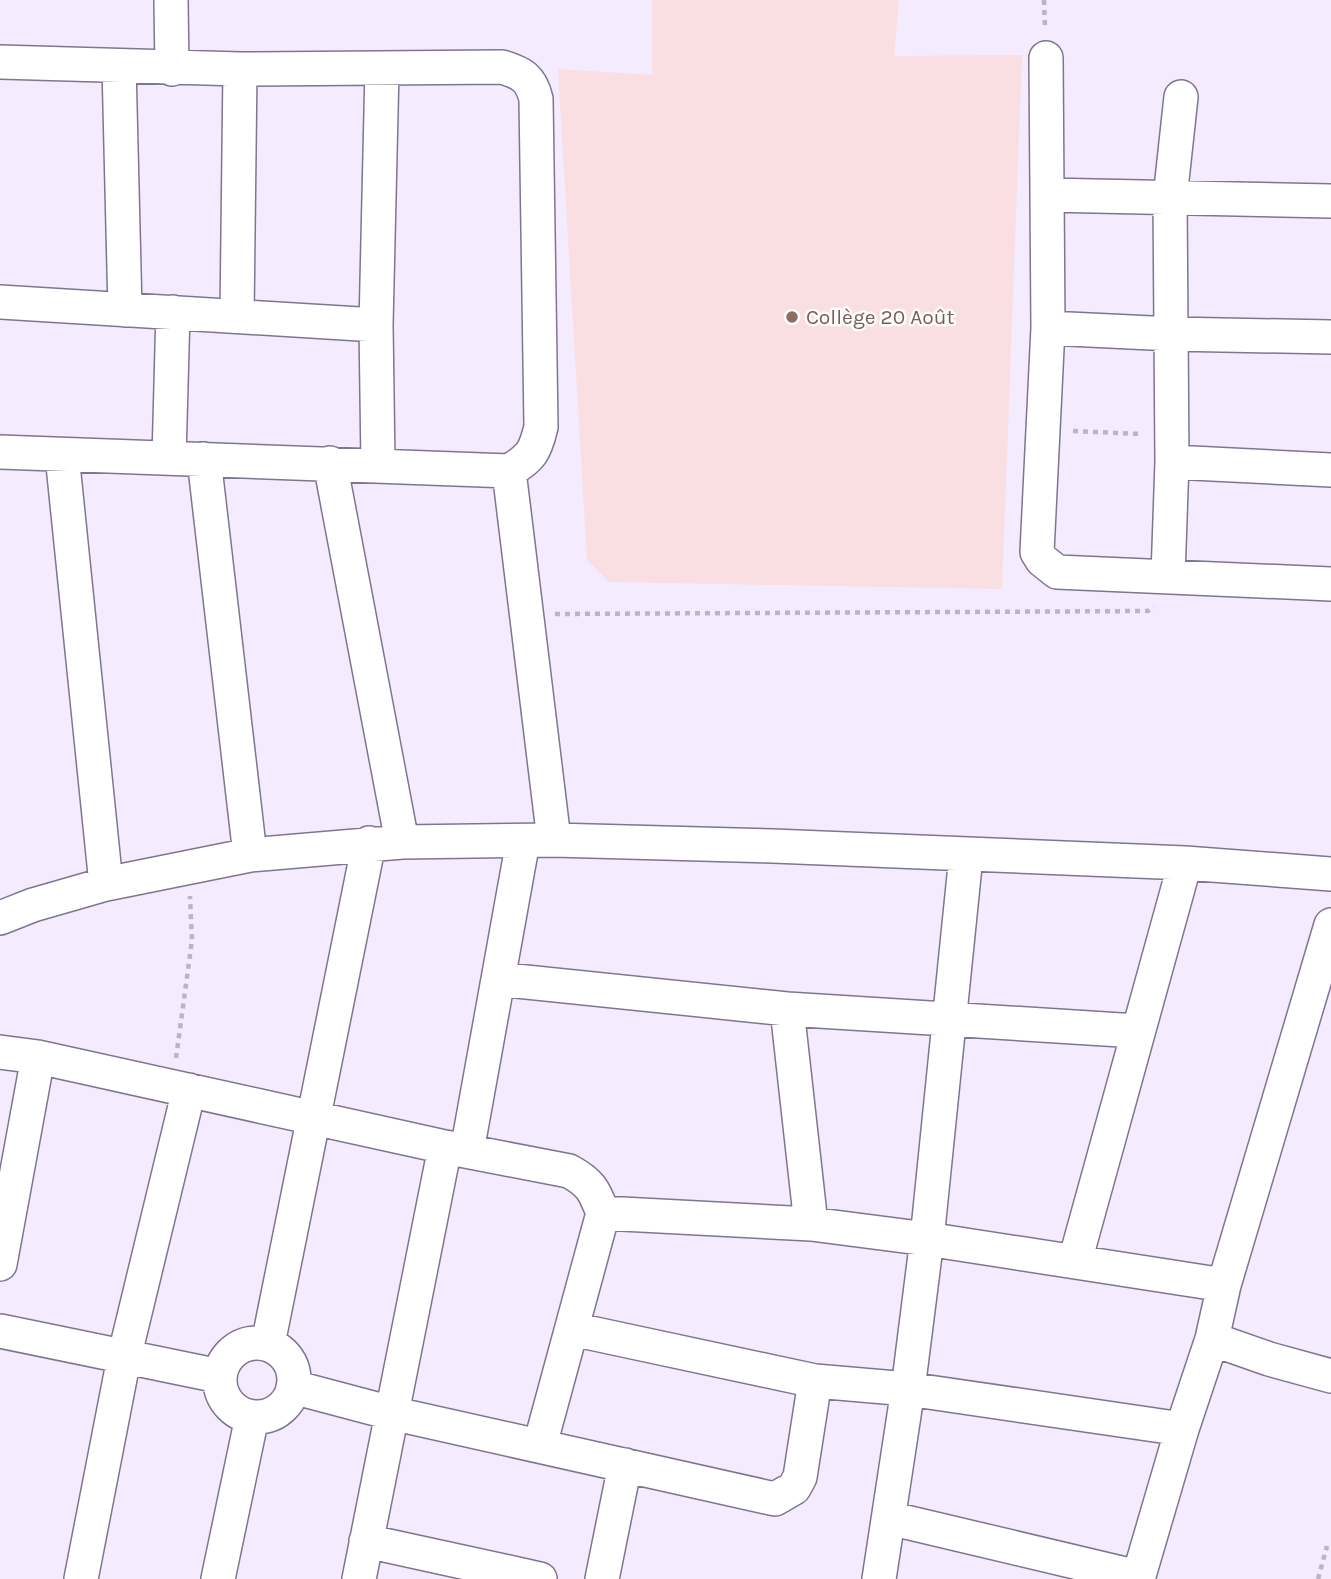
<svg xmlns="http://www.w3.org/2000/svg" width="1331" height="1579" font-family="Karla,sans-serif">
<rect width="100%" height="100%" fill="#f4ebfe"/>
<!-- education -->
<path fill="#f9dee2" d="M652,0H899L894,56L1022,55L1002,589L609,582L587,560L558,69L652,75Z"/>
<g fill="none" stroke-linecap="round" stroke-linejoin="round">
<!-- minor casing -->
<g stroke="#817490" stroke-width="36">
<path id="minor" d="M171,0L172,69
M1046,58L1048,328L1037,552L1042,560L1057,572L1331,584
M0,62L240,69L502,67C522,73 531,78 536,99L541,427C535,452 531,458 509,471L0,452
M119,66L125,310
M1047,195L1331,201
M0,302L376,325
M237,316L240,69
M1048,328L1172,334L1331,337
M62,455L106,884
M169,458L173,312
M204,459L250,855
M1172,462L1331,470
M330,463L402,842
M378,464L376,325L382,69
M509,471L554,840
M1168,576L1172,462L1170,198L1181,97
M0,918L33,905L106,884L250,855L402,842L554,840L773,846L1185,863L1331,874
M498,979L787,1009L1137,1031
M787,1009L811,1224L927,1239L1224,1285
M0,1052L38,1057
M467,1151L523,841
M603,1213L811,1224
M1075,1261L1185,863
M0,1264L38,1057L445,1147L569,1171C591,1183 594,1190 603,1213L540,1445
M572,1329L815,1381L908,1389L1182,1429L1138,1579
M0,1331L219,1376
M1212,1339L1224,1285L1331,925
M220 1380a37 37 0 1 1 74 0a37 37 0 1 1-74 0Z
M268,1344L369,843
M293,1387L391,1413L775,1499L794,1488L800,1477L815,1381
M1182,1429L1212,1339L1269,1359L1331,1376
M889,1518L1138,1577
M366,1541L540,1579
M81,1579L124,1358L189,1090
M218,1579L252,1417
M359,1579L445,1147
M602,1579L625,1465
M879,1579L908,1389L927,1239L966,856"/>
</g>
<!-- path -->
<path stroke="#bbb4c4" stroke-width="4.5" stroke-dasharray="5 5" stroke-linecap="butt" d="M1044,0L1045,29
M1073,431L1141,434
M555,614L1148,611L1154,607
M176,1058L192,940L190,896
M1318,1579L1327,1546"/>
<!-- minor -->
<use href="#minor" stroke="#fff" stroke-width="33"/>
</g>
<!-- markers -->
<circle fill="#8d6e63" stroke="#fdfdfd" stroke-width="2.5" cx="792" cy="317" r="7"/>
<g text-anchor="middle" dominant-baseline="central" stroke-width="5" stroke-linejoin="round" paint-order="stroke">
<!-- education labels -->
<g font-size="21" fill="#785e54" stroke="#fdfdfd" text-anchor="start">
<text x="806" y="317">Collège 20 Août</text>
</g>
</g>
</svg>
